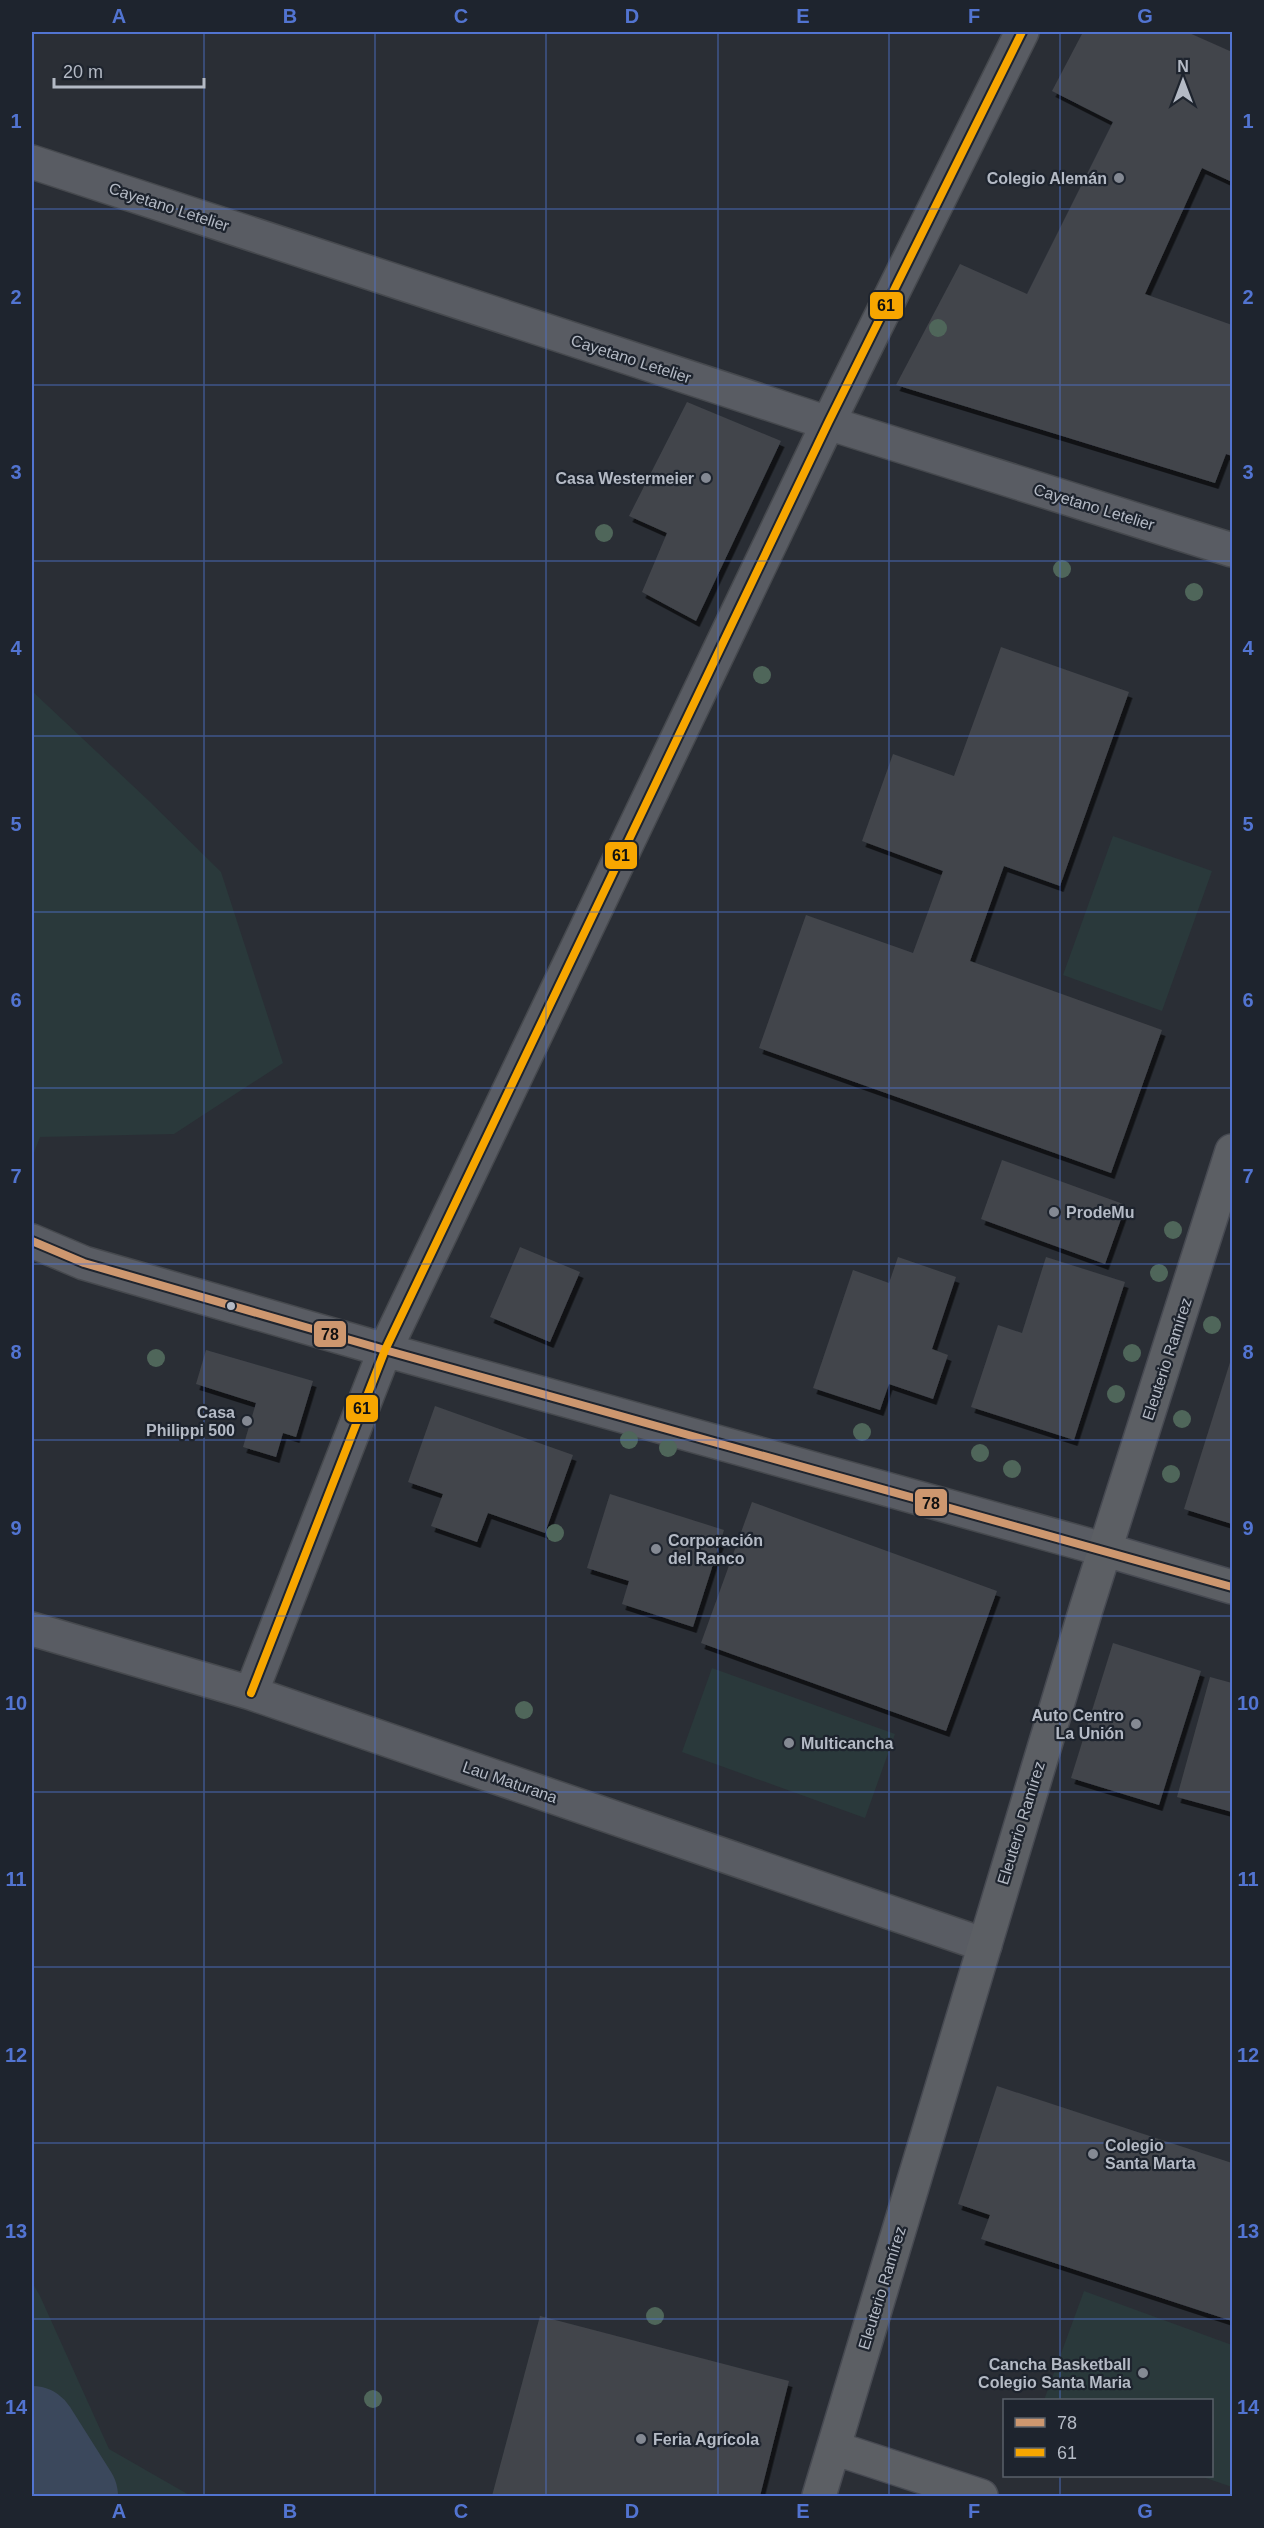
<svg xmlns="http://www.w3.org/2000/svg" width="1264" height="2528" font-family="Helvetica,sans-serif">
<defs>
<filter id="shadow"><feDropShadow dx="3.5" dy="6" stdDeviation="0" flood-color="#0009"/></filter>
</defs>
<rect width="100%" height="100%" fill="#2a2e35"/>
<!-- green -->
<path fill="#2a393b" d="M32,691L149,801L221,872L283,1063L174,1134L40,1137L32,1158Z
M1113,836L1212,871L1162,1011L1063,975Z
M712,1668L895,1734L865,1818L682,1752Z
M32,2282L40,2296L109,2449L191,2496H32Z
M1084,2291L1232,2345V2487L1200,2476H1212V2400H1044Z"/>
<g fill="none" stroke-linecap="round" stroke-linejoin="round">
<!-- river -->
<path stroke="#3b485c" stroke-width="90" d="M32,2431L73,2496"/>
</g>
<!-- building -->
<path fill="#42454b" filter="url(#shadow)" d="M1083,32H1187L1232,52V182L1202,168L1145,294L1232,325V456L1226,454L1215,483L896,385L960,264L1027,294L1113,122L1052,91Z
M687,402L781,441L696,621L642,592L667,533L629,516Z
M1001,647L1129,692L1060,886L1004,866L970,961L1162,1030L1111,1173L759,1048L806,915L913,953L943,871L862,841L893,754L954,776Z
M1002,1160L1126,1205L1105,1264L981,1219Z
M520,1247L580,1272L550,1342L490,1317Z
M898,1257L956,1277L932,1349L948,1355L933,1399L889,1384L880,1410L813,1388L853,1270L889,1283Z
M1046,1257L1125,1282L1074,1440L971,1407L998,1325L1022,1333Z
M206,1350L313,1381L296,1437L283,1433L276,1457L243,1447L256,1403L196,1384Z
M1232,1356V1524L1184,1509Z
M435,1406L573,1455L545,1533L488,1513L477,1542L431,1526L443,1494L408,1482Z
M610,1494L724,1530L693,1627L622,1604L629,1581L587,1568Z
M752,1502L997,1591L946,1731L701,1643Z
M1113,1643L1201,1671L1159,1805L1071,1778Z
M1210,1677L1232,1683V1812L1177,1797Z
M997,2086L1232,2163V2321L981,2239L990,2215L958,2204Z
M540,2316L789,2381L760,2496H492Z"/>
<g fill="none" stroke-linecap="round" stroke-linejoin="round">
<!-- minor casing -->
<g stroke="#46494e" stroke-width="36">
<path id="minor" d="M32,162L828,423L1232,550
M32,1241L84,1263L385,1350L1106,1550
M32,1629L251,1693L985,1945
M251,1693L385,1350L828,423L1022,32"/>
</g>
<!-- major casing -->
<g stroke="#474a52" stroke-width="36">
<path id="major" d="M1106,1550L1232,1587
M834,2448L981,2496
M819,2496L1086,1609L1232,1151"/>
</g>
<!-- minor -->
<use href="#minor" stroke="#595c63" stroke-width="33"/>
<!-- major -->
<use href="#major" stroke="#5c5f64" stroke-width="33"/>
<!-- bus-1 casing -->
<g stroke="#1e242e" stroke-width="12">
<path id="bus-1" d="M32,1241L84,1263L385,1350L1232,1587"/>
</g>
<!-- bus-2 casing -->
<g stroke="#1e242e" stroke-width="12">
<path id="bus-2" d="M251,1693L385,1350L828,423L1022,32"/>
</g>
<!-- bus-1 -->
<use href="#bus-1" stroke="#cd976f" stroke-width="8"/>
<!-- bus-2 -->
<use href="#bus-2" stroke="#f7a600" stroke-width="8"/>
</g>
<!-- trees -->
<g fill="#4f665a">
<circle cx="938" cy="328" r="9"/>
<circle cx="604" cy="533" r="9"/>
<circle cx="1062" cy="569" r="9"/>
<circle cx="1194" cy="592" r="9"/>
<circle cx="762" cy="675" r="9"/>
<circle cx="1173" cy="1230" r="9"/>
<circle cx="1159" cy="1273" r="9"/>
<circle cx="1212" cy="1325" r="9"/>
<circle cx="1132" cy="1353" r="9"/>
<circle cx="156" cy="1358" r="9"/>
<circle cx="1116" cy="1394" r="9"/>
<circle cx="1182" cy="1419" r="9"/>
<circle cx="862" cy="1432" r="9"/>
<circle cx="629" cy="1440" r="9"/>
<circle cx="668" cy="1448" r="9"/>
<circle cx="980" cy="1453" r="9"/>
<circle cx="1012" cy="1469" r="9"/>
<circle cx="1171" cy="1474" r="9"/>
<circle cx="555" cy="1533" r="9"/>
<circle cx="524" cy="1710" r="9"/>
<circle cx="655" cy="2316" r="9"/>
<circle cx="373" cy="2399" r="9"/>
</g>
<!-- grid -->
<path fill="none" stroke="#5274d1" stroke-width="1.5" stroke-opacity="0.55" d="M204,32V2496M375,32V2496M546,32V2496M718,32V2496M889,32V2496M1060,32V2400M32,209H1232M32,385H1232M32,561H1232M32,736H1232M32,912H1232M32,1088H1232M32,1264H1232M32,1440H1232M32,1616H1232M32,1792H1232M32,1967H1232M32,2143H1232M32,2319H1232M1060,2476V2496"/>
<!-- markers -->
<g fill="#848993" stroke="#1e242e" stroke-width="2">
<circle cx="1119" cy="178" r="6"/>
<circle cx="706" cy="478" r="6"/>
<circle cx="1054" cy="1212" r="6"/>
<circle cx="247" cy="1421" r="6"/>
<circle cx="656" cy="1549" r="6"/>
<circle cx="1136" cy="1724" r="6"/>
<circle cx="789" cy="1743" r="6"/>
<circle cx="1093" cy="2154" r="6"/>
<circle cx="1143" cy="2373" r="6"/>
<circle cx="641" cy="2439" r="6"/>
</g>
<circle fill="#b4bac5" stroke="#1e242e" stroke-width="2" cx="231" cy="1306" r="5"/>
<g text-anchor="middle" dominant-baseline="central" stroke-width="4.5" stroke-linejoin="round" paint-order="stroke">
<!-- poi labels -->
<g font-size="16" font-weight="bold" fill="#b4bac5" stroke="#1e242e" text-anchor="end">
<text x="1107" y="178">Colegio Alemán</text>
<text x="694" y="478">Casa Westermeier</text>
<text x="1066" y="1212" text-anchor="start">ProdeMu</text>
<text x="235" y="1412">Casa<tspan x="235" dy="18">Philippi 500</tspan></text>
<text x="668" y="1540" text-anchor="start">Corporación<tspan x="668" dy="18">del Ranco</tspan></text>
<text x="1124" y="1715">Auto Centro<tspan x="1124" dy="18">La Unión</tspan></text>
<text x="801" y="1743" text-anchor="start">Multicancha</text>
<text x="1105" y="2145" text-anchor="start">Colegio<tspan x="1105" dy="18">Santa Marta</tspan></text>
<text x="1131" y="2364">Cancha Basketball<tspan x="1131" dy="18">Colegio Santa Maria</tspan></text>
<text x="653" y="2439" text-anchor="start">Feria Agrícola</text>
</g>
<!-- street labels -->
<g font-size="16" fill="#b4bac5" stroke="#1e242e">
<text transform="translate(169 207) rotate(18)">Cayetano Letelier</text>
<text transform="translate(631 359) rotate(18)">Cayetano Letelier</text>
<text transform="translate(1094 507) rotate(17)">Cayetano Letelier</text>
<text transform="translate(1167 1359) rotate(-72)">Eleuterio Ramírez</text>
<text transform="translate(510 1782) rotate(19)">Lau Maturana</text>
<text transform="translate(1021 1823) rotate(-73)">Eleuterio Ramírez</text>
<text transform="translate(882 2288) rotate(-73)">Eleuterio Ramírez</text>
</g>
</g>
<g stroke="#1e242e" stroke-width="2">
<rect x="869" y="291" width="35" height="29" rx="6" fill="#f7a600"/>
<rect x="604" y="841" width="34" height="29" rx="6" fill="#f7a600"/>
<rect x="313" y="1320" width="34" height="28" rx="6" fill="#cd976f"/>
<rect x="345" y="1394" width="34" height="29" rx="6" fill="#f7a600"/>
<rect x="914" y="1488" width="34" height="29" rx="6" fill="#cd976f"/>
</g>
<g font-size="16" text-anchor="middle" font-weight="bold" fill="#111">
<text x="886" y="311">61</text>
<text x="621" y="861">61</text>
<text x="330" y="1340">78</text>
<text x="362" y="1414">61</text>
<text x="931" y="1509">78</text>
</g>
<!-- border -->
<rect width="1264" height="2528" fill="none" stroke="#1e242e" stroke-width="66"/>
<!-- legend -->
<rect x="1003" y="2399" width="210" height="78" fill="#1e242e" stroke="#5a606a" stroke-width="1.5"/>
<rect x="1015" y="2418" width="30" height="9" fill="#cd976f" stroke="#5a606a" stroke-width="1.5"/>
<text x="1057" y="2429" font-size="18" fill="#b4bac5">78</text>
<rect x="1015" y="2448" width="30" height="9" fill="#f7a600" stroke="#5a606a" stroke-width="1.5"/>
<text x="1057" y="2459" font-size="18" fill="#b4bac5">61</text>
<!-- north arrow -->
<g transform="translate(1183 81)" stroke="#1e242e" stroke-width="4.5" paint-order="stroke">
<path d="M0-4.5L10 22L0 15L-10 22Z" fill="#b4bac5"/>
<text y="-9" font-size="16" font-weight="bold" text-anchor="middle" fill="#b4bac5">N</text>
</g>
<!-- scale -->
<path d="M54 78v9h150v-9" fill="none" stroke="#b4bac5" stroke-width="3"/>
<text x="63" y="78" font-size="18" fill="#b4bac5" stroke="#1e242e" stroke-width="4.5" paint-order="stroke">20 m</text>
<rect x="33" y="33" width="1198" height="2462" fill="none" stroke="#5274d1" stroke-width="2"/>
<g font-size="20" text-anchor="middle" font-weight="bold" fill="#5274d1">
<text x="119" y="23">A</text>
<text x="290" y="23">B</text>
<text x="461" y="23">C</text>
<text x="632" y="23">D</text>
<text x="803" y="23">E</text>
<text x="974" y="23">F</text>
<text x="1145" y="23">G</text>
<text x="16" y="128">1</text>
<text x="1248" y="128">1</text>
<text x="16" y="304">2</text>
<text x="1248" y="304">2</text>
<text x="16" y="479">3</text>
<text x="1248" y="479">3</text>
<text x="16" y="655">4</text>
<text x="1248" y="655">4</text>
<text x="16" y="831">5</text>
<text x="1248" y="831">5</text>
<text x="16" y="1007">6</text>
<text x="1248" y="1007">6</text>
<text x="16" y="1183">7</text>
<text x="1248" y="1183">7</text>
<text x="16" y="1359">8</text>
<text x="1248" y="1359">8</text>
<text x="16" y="1535">9</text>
<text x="1248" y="1535">9</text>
<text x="16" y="1710">10</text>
<text x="1248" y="1710">10</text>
<text x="16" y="1886">11</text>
<text x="1248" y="1886">11</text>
<text x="16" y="2062">12</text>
<text x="1248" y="2062">12</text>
<text x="16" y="2238">13</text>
<text x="1248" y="2238">13</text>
<text x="16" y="2414">14</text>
<text x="1248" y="2414">14</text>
<text x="119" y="2518">A</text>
<text x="290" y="2518">B</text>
<text x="461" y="2518">C</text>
<text x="632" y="2518">D</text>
<text x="803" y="2518">E</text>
<text x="974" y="2518">F</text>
<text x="1145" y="2518">G</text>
</g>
</svg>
